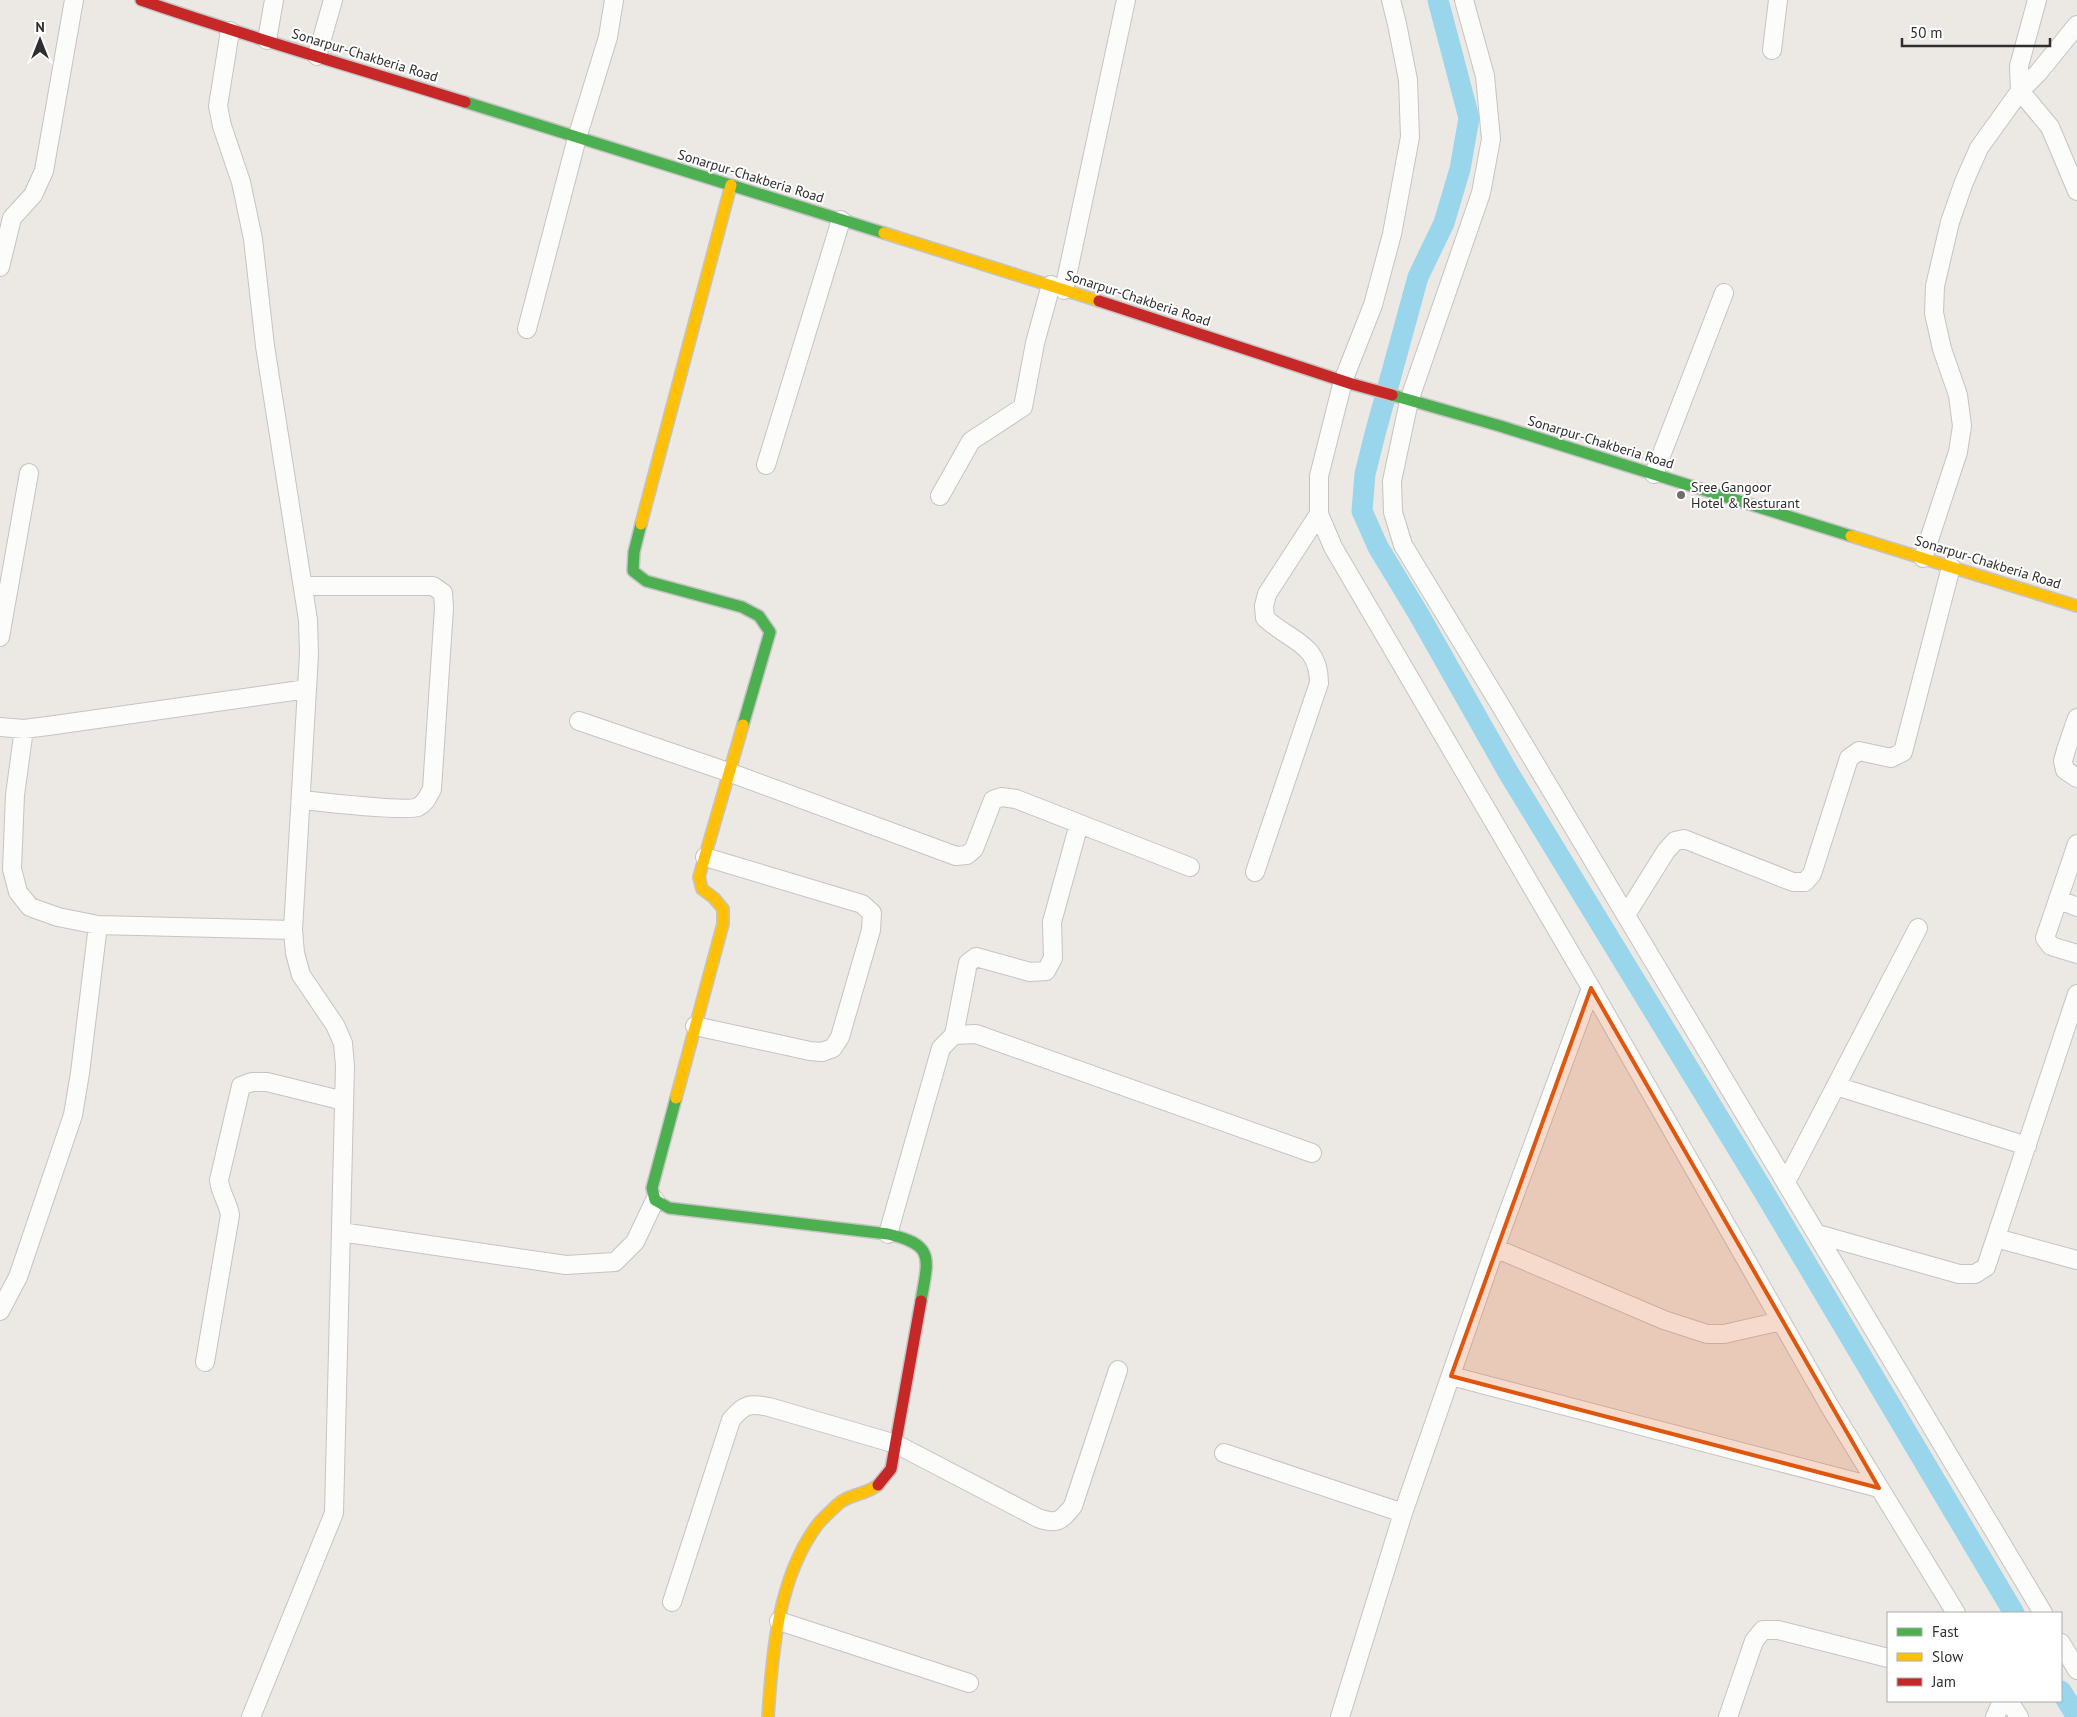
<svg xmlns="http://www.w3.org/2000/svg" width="2077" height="1717" font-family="'PT Sans',sans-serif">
<rect width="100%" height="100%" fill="#ece8e4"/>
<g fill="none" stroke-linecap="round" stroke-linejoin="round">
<!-- canal -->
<path stroke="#99d6ec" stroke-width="21" d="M1438,0L1469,118L1460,169L1444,223L1418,277L1375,434L1365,474L1362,511L1378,547L1418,613L1508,772L1761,1187L2014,1613
M2061,1691L2077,1717"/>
<!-- street casing -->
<g stroke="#c5c4c5" stroke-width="20">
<path id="street" d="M1391,0L1397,24L1408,80L1410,137L1392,234L1373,305L1343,381L1319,476V514L1333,547L1591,988L1830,1407L1956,1613
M1464,0L1485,76L1491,139L1481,193L1409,401L1392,481L1393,512L1403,545L1502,708L2043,1613
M2037,0L2019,66L2020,91L2050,127L2077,191
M230,31L218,106L222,126L241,182L253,239L265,346L308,620L309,654L293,930L295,953L301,975L335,1025L343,1043L345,1066L334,1513L251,1717
M267,40L274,0
M1772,50L1778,0
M317,56L333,0
M0,267L12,218L33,195L44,171L74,0
M1064,290L1126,0
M527,329L577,138L608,37L614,0
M766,465L841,220
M1654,474L1724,293
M940,496L971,441L1023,407L1035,343L1051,285
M1923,558L1958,452L1962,426L1958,395L1942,349L1934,313L1935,286L1950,222L1964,182L1979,148L2020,91L2038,73L2077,25
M0,637L29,473
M2077,718L2066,750L2063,761L2065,770L2077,778
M579,721L731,773L956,856L967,855L974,849L993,800L1001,797L1016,799L1190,867
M0,727L24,729L48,726L307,689
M24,729L15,795L12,869L18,892L30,907L58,917L98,925L293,930
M302,800C320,802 407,812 418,807C426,803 428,796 432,789L444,608L443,593L433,586H303
M2077,844L2045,938L2051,946L2077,954
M1255,872L1319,683C1319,643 1291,642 1265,618L1264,606L1267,594L1319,514
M2058,899L2077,907
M1626,915L1666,851L1675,841L1684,839L1793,882H1805L1812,874L1849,758L1859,751L1891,758L1903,752L1951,567
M695,1026L810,1051L822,1052L833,1048L840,1037L871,930L872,913L862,904L705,857
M954,1035L968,963L976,957L1030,972L1046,971L1053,958L1052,922L1079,824
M1836,1086L2027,1146
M1786,1182L1918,928
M341,1232L566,1265L615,1262L635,1242L655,1200
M888,1234L941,1048L954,1035L976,1034L1312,1153
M1817,1234L1959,1274H1975L1986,1267L2077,994
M1996,1238L2077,1260
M1495,1248L1664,1320L1707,1334H1724L1781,1321
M0,1311L18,1277L73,1115L80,1073L98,925
M205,1362L230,1215C228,1202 220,1193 219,1180L241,1086L252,1082H267L344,1101
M1451,1376L1879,1488
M1224,1453L1403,1513
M672,1602L731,1420C744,1404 750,1403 769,1407L896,1444L1038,1518C1057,1525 1061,1521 1073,1506L1118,1370
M779,1621L969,1683
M2061,1643L2077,1670
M2009,1701L2019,1717
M1340,1717L1403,1513L1495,1248L1591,988
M1728,1717L1754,1641L1763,1630H1778L1888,1658
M1995,1717L2002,1701"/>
</g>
<!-- fast casing -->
<g stroke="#c5c4c5" stroke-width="14">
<path id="fast" d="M465,102L884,233
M1392,395L1500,426L1851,536
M641,524L634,552L633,571L646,581L742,607L759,616L770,632L743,725
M676,1098L652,1188L655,1200L669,1208L888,1234C936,1245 928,1259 921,1301"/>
</g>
<!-- slow casing -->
<g stroke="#c5c4c5" stroke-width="14">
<path id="slow" d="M884,233L1099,301
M641,524L731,185
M1851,536L2077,606
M676,1098L723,924V909L714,898L702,889L699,877L743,725
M768,1717C772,1653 778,1577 818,1524C824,1517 831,1511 837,1505C848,1494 866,1495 878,1485"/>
</g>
<!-- jam casing -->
<g stroke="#c5c4c5" stroke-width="14">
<path id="jam" d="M141,0C248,37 357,68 465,102
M1099,301L1352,384L1392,395
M878,1485L891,1469L921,1301"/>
</g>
<!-- street -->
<use href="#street" stroke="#fcfcfb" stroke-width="18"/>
<!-- fast -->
<use href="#fast" stroke="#4caf50" stroke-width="11"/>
<!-- slow -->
<use href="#slow" stroke="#ffc107" stroke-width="11"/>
<!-- jam -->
<use href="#jam" stroke="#c62828" stroke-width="11"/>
</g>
<!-- marked area -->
<path fill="#df570e" fill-opacity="0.2" stroke="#df570e" stroke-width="4" stroke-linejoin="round" d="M1591,988L1879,1488L1451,1376Z"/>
<!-- markers -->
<circle fill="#706f6e" stroke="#fff" stroke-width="2" cx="1681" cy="495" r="5"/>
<g text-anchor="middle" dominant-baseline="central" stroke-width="4" stroke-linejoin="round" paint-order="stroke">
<!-- street labels -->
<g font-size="14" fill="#2e2e2e" stroke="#fff">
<text transform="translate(365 55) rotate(17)">Sonarpur-Chakberia Road</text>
<text transform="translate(751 176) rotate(17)">Sonarpur-Chakberia Road</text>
<text transform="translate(1138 298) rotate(18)">Sonarpur-Chakberia Road</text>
<text transform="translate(1601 442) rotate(17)">Sonarpur-Chakberia Road</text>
<text transform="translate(1988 562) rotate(17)">Sonarpur-Chakberia Road</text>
</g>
<!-- poi labels -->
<g font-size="14" fill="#2e2e2e" stroke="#fff" text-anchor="start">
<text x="1691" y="487">Sree Gangoor<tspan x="1691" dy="16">Hotel &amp; Resturant</tspan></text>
</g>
</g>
<!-- legend -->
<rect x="1887" y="1612" width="175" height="90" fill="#ffffff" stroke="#ababab"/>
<rect x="1897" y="1628" width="25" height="8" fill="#4caf50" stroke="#ababab"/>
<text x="1932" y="1637" font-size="15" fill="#2e2e2e">Fast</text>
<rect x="1897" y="1653" width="25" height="8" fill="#ffc107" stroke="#ababab"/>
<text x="1932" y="1662" font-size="15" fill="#2e2e2e">Slow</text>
<rect x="1897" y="1678" width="25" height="8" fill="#c62828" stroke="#ababab"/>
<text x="1932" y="1687" font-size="15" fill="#2e2e2e">Jam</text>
<!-- north arrow -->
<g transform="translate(40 40)" stroke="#ffffff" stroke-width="4" paint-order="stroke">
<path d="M0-4L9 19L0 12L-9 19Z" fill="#2e2e2e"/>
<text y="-8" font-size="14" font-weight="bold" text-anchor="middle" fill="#2e2e2e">N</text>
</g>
<!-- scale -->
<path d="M1902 38v8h148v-8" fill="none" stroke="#2e2e2e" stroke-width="2.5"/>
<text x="1910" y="38" font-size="15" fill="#2e2e2e" stroke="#ffffff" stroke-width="4" paint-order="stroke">50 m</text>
</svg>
